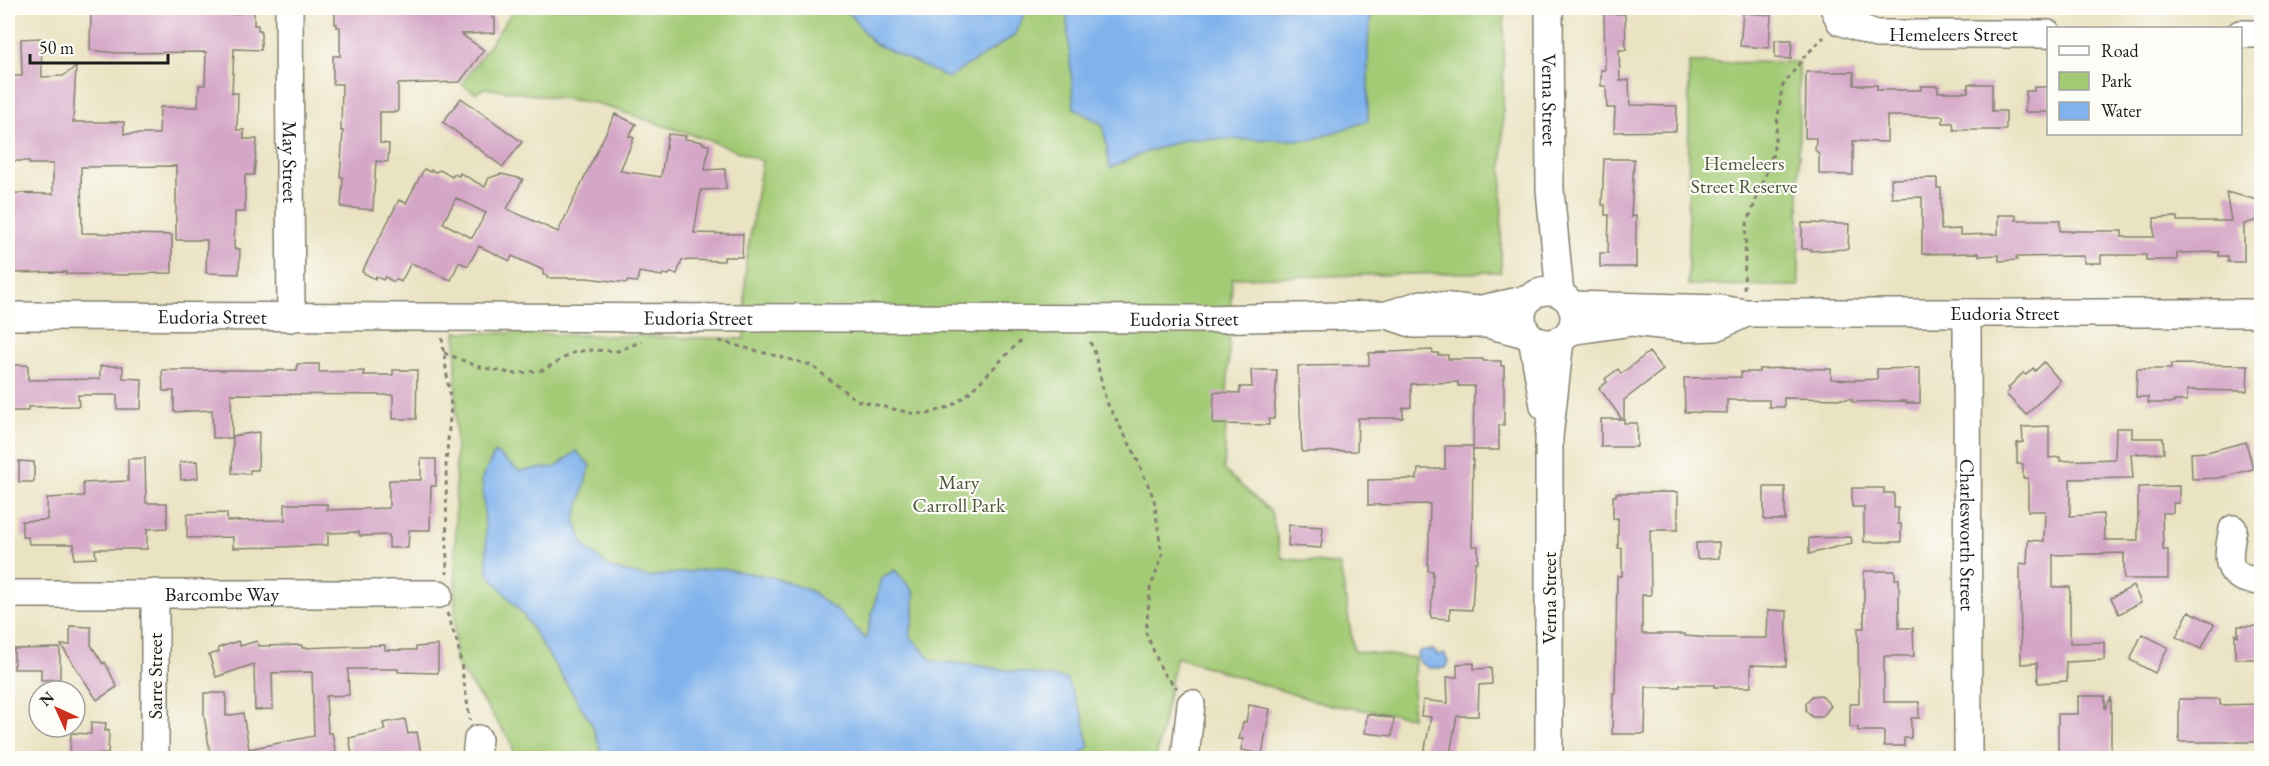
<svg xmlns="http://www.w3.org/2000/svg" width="2269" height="766" font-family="'EB Garamond',serif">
<rect width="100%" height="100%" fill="#fdfcf7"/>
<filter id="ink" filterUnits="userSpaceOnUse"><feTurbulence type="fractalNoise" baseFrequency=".0167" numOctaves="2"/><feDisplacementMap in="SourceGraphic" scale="12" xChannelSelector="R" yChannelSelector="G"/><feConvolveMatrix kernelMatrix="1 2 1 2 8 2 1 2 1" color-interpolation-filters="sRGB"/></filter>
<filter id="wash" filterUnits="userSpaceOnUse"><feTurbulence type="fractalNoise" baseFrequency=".008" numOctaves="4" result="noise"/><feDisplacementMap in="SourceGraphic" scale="24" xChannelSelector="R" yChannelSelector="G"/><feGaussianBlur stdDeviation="1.35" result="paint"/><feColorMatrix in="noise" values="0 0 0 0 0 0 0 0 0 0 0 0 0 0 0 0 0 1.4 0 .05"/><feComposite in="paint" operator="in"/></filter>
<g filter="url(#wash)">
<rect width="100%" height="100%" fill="#eae3c2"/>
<!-- green -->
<path fill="#a3ca75" stroke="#607348" stroke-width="1.5" d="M515,8H1504L1501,272L1232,278L1224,470L1271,512L1282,558L1340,565L1354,651L1415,658L1412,717L1324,704L1176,657L1156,758H514L512,743L455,662L456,332L744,339L746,262L762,161L714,142L595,103L485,88L475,93L462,84Z
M1799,62V286L1688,285L1689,63Z"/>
<!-- water -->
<path fill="#80b2ec" stroke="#4e6784" stroke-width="1.5" d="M843,8H1027L1014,36L948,78L873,43L847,10Z
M1066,8H1372L1368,42V121L1311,140L1187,139L1146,152L1110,168L1103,125L1074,108Z
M576,451L590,465L575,520L584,546L610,568L648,577L717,568L772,577L811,591L841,614L866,639L881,578L895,570L914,592V613L910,636L933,661L981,666L1066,679L1083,716L1089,746L1078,758H603L592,724L524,616L488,573L482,478L495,452L519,471L556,467Z
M1422,650H1433L1438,655L1445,654L1448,662L1445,668H1429L1419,662L1417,654Z"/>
<g id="blocks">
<!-- building -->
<path fill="#d5a7c7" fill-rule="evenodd" d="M128,8L203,10V14H238V11H254V25H258V30H261V50L234,49L232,93H238L237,130H244V139H257L254,175H245V212H235L234,249H240L239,274L206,273L207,240H176V166L81,167L82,233L172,235V273L129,274V275L66,274V272L9,273L8,238H11L12,209H8V193L53,194V164H29V161H8V76H22L21,39L41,38L42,77L63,76L76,67L73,122H124V134H159L160,107H198L199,85H205L206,52L117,53L90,50L91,10L128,11Z
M335,8H359V9L372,11L492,9V18H495V33L461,34L484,50L460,82L398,84V112H380V143L389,144L388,162L376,161L373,210L341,207L343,177H340L343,131H341L342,84H333V56H340V27H337V24H335Z
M1743,13L1771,15L1769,48L1740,46Z
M1604,14H1625L1626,50H1619L1620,81L1629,80L1630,105L1677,106L1676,131L1614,132L1615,108H1607L1606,86H1601V70H1605Z
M1775,40H1792L1791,59L1775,58Z
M1806,72H1854V85H1877V90H1921V86H1938V92H1968V84H1992V111H2006V130H1954L1953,123H1943V116H1887V142L1853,141V175L1819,174V154L1815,150L1816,138H1805Z
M2034,87H2049V112H2025L2026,91H2034Z
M461,98L522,142L503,167L443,122Z
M615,114L636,124L629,136L634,138L620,171L661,177L668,134L686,136L685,139L703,142V144L709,145L705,170L725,169L726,189L701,190L694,233L743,234L742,257H724V261L682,260L677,274L670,273L669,275L663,274L662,276L639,272L637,282L627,281V283L587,278H547V275H543V270L512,256L510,261L479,246L468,266L459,262L451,280L411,263L401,282L396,279L394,282L385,277L383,280L376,276L375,279L362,272L399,200L406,203L424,169L430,172L431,170L435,172L440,170L452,177L454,174L459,176L460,173L485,187L489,178L501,174L523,179L507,209L558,232ZM456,198L486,213L472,238L443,223Z
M1604,159H1634L1631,217L1636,216V267H1600V253H1608L1609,215H1605V205H1602Z
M1937,178V188H1941V230L1960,229V235L1998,234V215H2016V220H2060V231H2122V237H2154V218L2177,217V221H2231L2226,192L2262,201V219L2244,224V262H2228V256H2219V252L2177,253V260H2146V255H2101V263H2084V256L2016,257L2017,260L1999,261V255L1979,256V253L1922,254V197L1892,198L1891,179Z
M1802,223L1849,224L1848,249L1811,251V249H1802Z
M1432,350L1433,353H1438V355H1448V359H1483V361H1501V366H1504V425H1499V450H1473L1474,386H1458V382L1411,384V407L1403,408V418H1358L1357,451L1302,452L1298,366L1369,365V353Z
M1649,352L1663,370L1624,400V423H1637V447H1601V419H1622L1599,388L1607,382L1605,379L1618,369L1621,374Z
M2044,362L2060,381L2026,415L2006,394L2010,390L2008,388L2023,373L2026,375L2033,368L2035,371Z
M297,364H319V372L364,371V375H393V370H417L416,419H393V395L231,394L232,438H213L212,410L174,412V391H163L162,370H297Z
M2171,364L2248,365L2247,391L2187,390V401H2174V403H2148V397H2136L2137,369H2171Z
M11,365H28V380L100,379V366H123V378L142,379L141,409H117V395H78L79,406L28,407V411H11V394H8V371H11Z
M1784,368L1831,369V379L1854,380L1877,379V369L1920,368V403H1906V401L1852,402V399L1784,398V407H1769V400H1727V413L1685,412L1684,378L1741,377V372H1759V369Z
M1251,370H1277L1274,419H1269V425L1213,424L1214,392L1240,393V387H1252Z
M2049,426V458L2060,457V461L2115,459L2116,428H2132V438H2163L2164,453L2131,454L2133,478L2070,479V516L2103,514L2105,540H2138V487L2179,486V503H2173V513H2162L2163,550H2168V579H2124V553L2053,555V587H2070V643L2104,642V660L2066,662L2067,681L2038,683L2037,663L2021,664L2020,563L2027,564L2028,540L2044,541L2045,511H2028V478H2023V464H2017V443L2023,442L2022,427Z
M259,432L258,470H250V474L232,473L233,436Z
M2246,442L2253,469L2219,478L2192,479L2191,453L2207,452Z
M1445,446H1473L1472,546H1478V562H1475L1472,610L1450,609V619L1431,618L1433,571H1428L1430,504L1368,505V480L1417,479L1418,469H1445Z
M145,458L146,503H167V528L147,529V549H95L96,558L74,559V544H29L28,537H22V521L47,520V498L84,496L83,483L128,481V459Z
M421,459H436V486H431L430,530H409L408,548H389V535L360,536L359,532L328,533V545L280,547L233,548V537L187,538V514L227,513V521L285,520V504H327V510L389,508V480H421Z
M19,461L34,462V482H19Z
M197,461L198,478L181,480L180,462Z
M1764,487H1785V520H1764Z
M1852,488H1884V493H1894V508H1898V524H1901V542H1864V507H1852Z
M1678,492V530H1650L1651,595H1642V634H1685V636L1711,638H1767L1768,610L1787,611L1786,666L1751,665V687H1714V685H1680V687H1646L1645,734H1612L1613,693H1615L1617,576H1622V548H1618V518L1613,519V496H1616V493Z
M1289,525L1323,527L1321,548L1288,546Z
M1851,537L1852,543L1809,554V538Z
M1719,542V558L1697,559L1696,543Z
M1864,571H1895V579H1899V628H1913L1914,656H1884V702H1919V718H1911V738H1904V746H1884V731H1858V727H1850V704H1859L1858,628H1864Z
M2133,586L2141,602L2119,614L2111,598Z
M2189,611L2214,624L2201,649L2176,637Z
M70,626L91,627V645L103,664L105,662L117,687L97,700L61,645H70Z
M2238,626H2262V659H2235V634L2238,636Z
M2142,634L2168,647L2155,673L2130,660Z
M238,641L240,646L257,641L259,646L302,645V648L385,645V650H416V647L438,645V673L398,672V669H348L349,695L326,696L328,733H332L336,753L309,759H301L300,754L275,759H211L204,715V693H226V716L243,713L249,749L314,736L312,672L272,673L273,709L255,710L254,664L216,677L209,655L219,652L218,648Z
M60,648V679L41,680V669H14V649Z
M1474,663V669L1491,668L1492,684L1479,685L1478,716H1457L1449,759H1423L1431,717L1421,716L1423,700L1448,703L1447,677H1457V664Z
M1821,695L1831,706L1822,717H1812L1806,711V703L1812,696Z
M2078,696H2105V709L2111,697V754L2058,753V714H2078Z
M2179,699H2220V705L2258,704L2262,742H2179Z
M1249,705L1270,709L1262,754L1241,750L1243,739H1239L1243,722H1246Z
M1367,714L1394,718L1392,736L1365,733Z
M405,719L408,734L417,732L422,759H353L349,738L385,730L383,723Z
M91,722L106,723L105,731L109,730L108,754H70L71,733L91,734Z"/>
</g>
</g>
<g filter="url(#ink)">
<use href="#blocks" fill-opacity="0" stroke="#83806f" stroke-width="1.5"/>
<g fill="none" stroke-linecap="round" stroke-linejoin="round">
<!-- minor casing -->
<g stroke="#83806f" stroke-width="30">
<g id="minor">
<path id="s1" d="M289,8L291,318"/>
<path id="s2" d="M1549,8L1550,190L1560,294"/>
<path id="s3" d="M1834,8L1840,21L1876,34H2048"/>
<path d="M2240,34H2262"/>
<circle cx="1548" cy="317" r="26"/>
<path id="s4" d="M1571,305L1720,309L1746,313H2262"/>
<path id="s5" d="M1967,313L1968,758"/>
<path d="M1387,315L1414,324H1487L1529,335"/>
<path id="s6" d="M8,316L1204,319L1387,315L1422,304L1477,310L1529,299"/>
<path d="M1570,331L1632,322L1687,328L1716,327L1742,315"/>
<path d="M1532,338L1544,406"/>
<path d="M2233,529C2227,558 2223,580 2262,581"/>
<path d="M155,593V758"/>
<path id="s7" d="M8,594H439"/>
<path d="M476,758L478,739"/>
<path d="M1185,758L1191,704"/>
<path d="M1549,758V437L1560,340"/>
</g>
</g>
<!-- path -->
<path stroke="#83806f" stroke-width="3" stroke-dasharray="4.5 4.5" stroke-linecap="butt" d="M1744,289L1746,227L1773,154L1782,87L1803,58L1824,37
M442,338L451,406L446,463L447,574
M719,341L811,365L856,400L910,413L928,414L952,406L970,392L1020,341
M1090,342L1094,350L1106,401L1134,452L1154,499L1162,556L1150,589L1146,633L1163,673L1177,688
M444,353L480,367L515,374L543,370L573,353L586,350L618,351L642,341
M447,613L458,645L470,720"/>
<!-- minor -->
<use href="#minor" stroke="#fff" stroke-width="27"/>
</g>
</g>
<g text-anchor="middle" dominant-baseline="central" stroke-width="4.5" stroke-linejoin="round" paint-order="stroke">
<!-- street labels -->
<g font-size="20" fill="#1c1c1c" stroke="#fdfcf7">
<text stroke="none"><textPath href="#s3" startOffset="130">Hemeleers Street</textPath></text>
<text stroke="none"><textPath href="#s2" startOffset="92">Verna Street</textPath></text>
<text stroke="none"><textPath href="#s1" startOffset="154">May Street</textPath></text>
<text stroke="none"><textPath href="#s4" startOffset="434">Eudoria Street</textPath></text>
<text stroke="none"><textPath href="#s6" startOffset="204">Eudoria Street</textPath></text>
<text stroke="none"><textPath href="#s6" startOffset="690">Eudoria Street</textPath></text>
<text stroke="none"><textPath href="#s6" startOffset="1176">Eudoria Street</textPath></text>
<text stroke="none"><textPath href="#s5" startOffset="222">Charlesworth Street</textPath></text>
<text stroke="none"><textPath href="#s7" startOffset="214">Barcombe Way</textPath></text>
<text transform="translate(1549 598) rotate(-90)">Verna Street</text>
<text transform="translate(155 676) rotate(-90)">Sarre Street</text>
</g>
<!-- park labels -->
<g font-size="20" fill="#4b593b" stroke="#fdfcf7">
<text x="1744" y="163">Hemeleers<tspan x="1744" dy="23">Street Reserve</tspan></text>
<text x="959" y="482">Mary<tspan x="959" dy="23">Carroll Park</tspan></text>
</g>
</g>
<!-- margin -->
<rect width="2269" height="766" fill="none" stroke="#fdfcf7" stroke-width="30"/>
<!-- legend -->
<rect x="2047" y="27" width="195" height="108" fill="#fdfcf7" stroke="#a3a29f" stroke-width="1.5"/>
<rect x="2059" y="46" width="30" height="9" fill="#ffffff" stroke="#a3a29f" stroke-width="1.5"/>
<text x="2101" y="57" font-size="18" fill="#1c1c1c">Road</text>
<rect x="2059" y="72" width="30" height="18" fill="#a3ca75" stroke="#a3a29f" stroke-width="1.5"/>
<text x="2101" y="87" font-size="18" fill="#1c1c1c">Park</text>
<rect x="2059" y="102" width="30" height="18" fill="#80b2ec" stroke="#a3a29f" stroke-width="1.5"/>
<text x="2101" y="117" font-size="18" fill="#1c1c1c">Water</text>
<!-- north arrow -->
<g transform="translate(57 709) rotate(315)"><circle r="28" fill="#fdfcf7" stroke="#a3a29f" stroke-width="1.5"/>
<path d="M0-4.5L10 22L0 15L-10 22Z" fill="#c8321e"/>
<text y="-9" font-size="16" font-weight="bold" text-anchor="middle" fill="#1c1c1c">N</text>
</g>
<!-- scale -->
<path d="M30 54v9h138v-9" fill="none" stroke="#1c1c1c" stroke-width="3"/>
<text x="39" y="54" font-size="18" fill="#1c1c1c" stroke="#fdfcf7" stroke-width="4.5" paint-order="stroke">50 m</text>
</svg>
